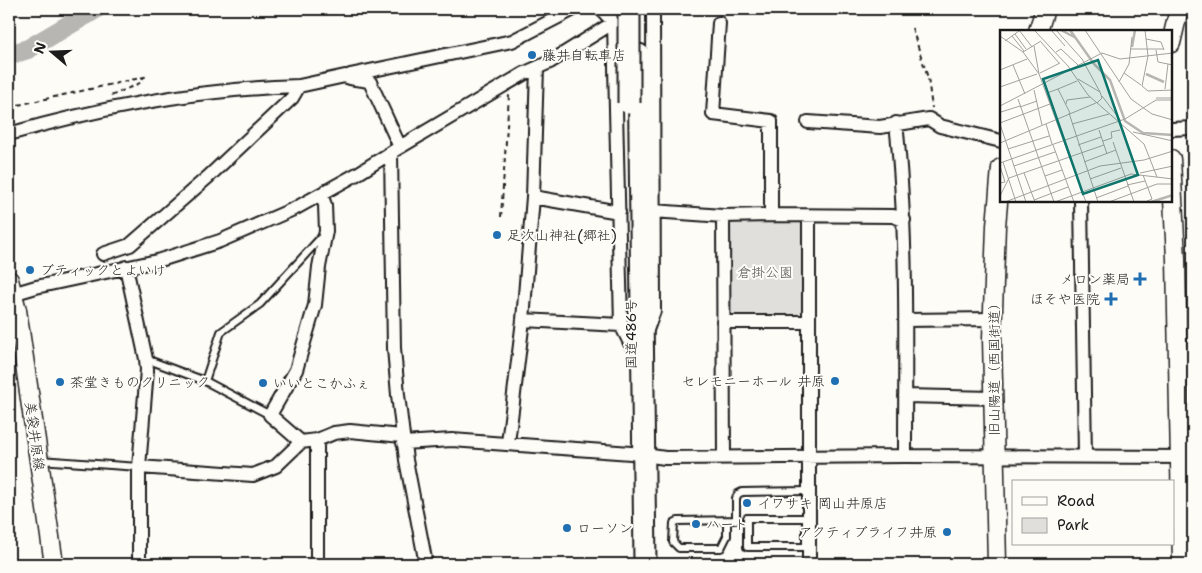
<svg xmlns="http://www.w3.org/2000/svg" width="1202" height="573" font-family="'Shantell Sans','Klee One',sans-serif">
<rect width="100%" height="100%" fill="#fdfcf7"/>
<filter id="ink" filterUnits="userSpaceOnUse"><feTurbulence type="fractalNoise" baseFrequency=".02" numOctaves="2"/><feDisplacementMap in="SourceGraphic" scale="10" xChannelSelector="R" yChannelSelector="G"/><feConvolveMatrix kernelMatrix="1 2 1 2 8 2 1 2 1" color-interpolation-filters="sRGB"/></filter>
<g filter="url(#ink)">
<!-- green -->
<path fill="#e0dfdb" stroke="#7e7e7c" d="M801,221L804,224V315L801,318H727V228L733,222Z"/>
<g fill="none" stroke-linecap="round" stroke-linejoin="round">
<!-- river -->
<path stroke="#b7b6b2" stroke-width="20" d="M9,55L28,49L96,9"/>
<!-- lane casing -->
<g stroke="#1c1c1c" stroke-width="10">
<path id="lane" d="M146,359L205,381L270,415
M205,381L221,332L260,304L325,233
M39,460L139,467
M809,518H747V547H809
M727,521V536L721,548H679L673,542L674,523L678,521L736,520V498L738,494L742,492L809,491"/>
</g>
<!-- street casing -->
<g stroke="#1c1c1c" stroke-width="16">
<path id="street" d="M601,9L614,23L621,325L631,345
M719,23L713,114L771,121V215
M350,75L512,41L574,9
M808,122L880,127L929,119L940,126L1001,141
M896,123C908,234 905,345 905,456
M1171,129L1193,128
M9,134C103,107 201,89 299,86
M391,153L394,348L398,395L406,460L426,564
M533,197L619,212
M1081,201L1085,456
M653,211L723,216L771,215L893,216L904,220
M723,216L724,458
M103,254L130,245L208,177L292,98L299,86L345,76C353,81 362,78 370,82L400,147
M126,267L146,359L147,370L139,467
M9,295L36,287L157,261L220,241L296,208L357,174L400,147L525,73L550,62L632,11
M523,320L621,325
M905,320L993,319
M723,322H809
M647,330L654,311L653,9
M905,396L993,398
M317,440V564
M301,442L270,415L296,370L315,305L319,267L326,231L325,205L321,194
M403,443L452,440L631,453L665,458L905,456L1193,457
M508,443L523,320L533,197L537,68
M139,564V467L253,475L276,466L301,442L317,440L334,433L350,431L402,436
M809,564V216"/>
</g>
<!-- secondary casing -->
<g stroke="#1c1c1c" stroke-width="21">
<path id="secondary" d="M1038,31L1045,9
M1171,43L1179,9
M1171,159L1176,259L1182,564
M9,280L17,310L54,564
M997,564L992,338L996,226L1001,168"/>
</g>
<!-- highway casing -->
<g stroke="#1c1c1c" stroke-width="25">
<path id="highway" d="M639,55L645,564"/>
</g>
<!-- path -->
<path stroke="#1c1c1c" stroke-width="2" stroke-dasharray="5 4" stroke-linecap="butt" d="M912,28L928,78L932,108
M111,96L142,82L143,78
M9,107L149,76
M501,217L509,95"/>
<!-- lane -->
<use href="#lane" stroke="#fdfcf7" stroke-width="6"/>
<!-- street -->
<use href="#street" stroke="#fdfcf7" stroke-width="12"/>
<!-- secondary -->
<use href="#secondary" stroke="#fdfcf7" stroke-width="18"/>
<!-- highway -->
<use href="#highway" stroke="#fdfcf7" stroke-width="21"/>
<!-- highway-bridge casing -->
<g stroke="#1c1c1c" stroke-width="25" stroke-linecap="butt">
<path id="highway-bridge" d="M629,9V103"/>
</g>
<!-- highway-bridge -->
<use href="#highway-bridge" stroke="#fdfcf7" stroke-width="21"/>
</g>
</g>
<!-- markers -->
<g fill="#1f6fb2" stroke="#fdfcf7" stroke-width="2">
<circle cx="532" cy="55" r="5"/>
<circle cx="497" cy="235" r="5"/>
<circle cx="30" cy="270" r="5"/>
<path d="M1137.5 271.5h5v5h5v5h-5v5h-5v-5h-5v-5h5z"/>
<path d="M1108.5 291.5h5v5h5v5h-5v5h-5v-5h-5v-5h5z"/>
<circle cx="835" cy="381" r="5"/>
<circle cx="60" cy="382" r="5"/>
<circle cx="263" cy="383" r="5"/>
<circle cx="747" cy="503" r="5"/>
<circle cx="696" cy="524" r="5"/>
<circle cx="567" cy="528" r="5"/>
<circle cx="947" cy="532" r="5"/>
</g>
<g text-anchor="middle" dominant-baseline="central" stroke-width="4" stroke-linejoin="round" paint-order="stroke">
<!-- poi labels -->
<g font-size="14" fill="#1c1c1c" stroke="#fdfcf7" text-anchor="start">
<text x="542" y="55">藤井自転車店</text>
<text x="507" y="235">足次山神社(郷社)</text>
<text x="40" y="270">ブティックとよいけ</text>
<text x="1130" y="279" text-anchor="end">メロン薬局</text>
<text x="1100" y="299" text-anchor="end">ほそや医院</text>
<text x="825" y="381" text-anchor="end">セレモニーホール 井原</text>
<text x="70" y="382">茶堂きものクリニック</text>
<text x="273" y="383">いいとこかふぇ</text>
<text x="757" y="503">イワサキ 岡山井原店</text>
<text x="706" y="524">ハート</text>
<text x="577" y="528">ローソン</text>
<text x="937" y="532" text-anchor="end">アクティブライフ井原</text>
</g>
<!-- park labels -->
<g font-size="14" fill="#575655" stroke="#fdfcf7">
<text x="765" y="272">倉掛公園</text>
</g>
<!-- street labels -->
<g font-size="14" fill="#1c1c1c" stroke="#fdfcf7">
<text transform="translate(631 334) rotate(-90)">国道486号</text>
<text transform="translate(994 366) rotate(-90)">旧山陽道（西国街道）</text>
<text transform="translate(35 436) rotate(82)">美袋井原線</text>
</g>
</g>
<!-- overview -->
<g transform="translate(1000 30)">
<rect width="172" height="172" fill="#fdfcf7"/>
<path fill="none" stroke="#b7b6b2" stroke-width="2.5" d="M61,0L76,8M70,0L94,34L110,50L125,91L143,103L173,105M132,17L135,0M146,44L164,52M151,172L173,165"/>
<path fill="none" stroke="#a3a29f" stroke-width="1" d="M19,0L32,17M34,0L68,36L88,65L144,114L157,147M51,0L65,16M56,0L82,29L100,62M85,0L131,69L152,84L173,90M145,0L148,26L142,56L148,61L173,60M15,4L26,19M0,6L23,22L39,44M12,6L24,21M146,9L161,12L164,20M5,11L19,1M41,12L59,33M34,16L39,44L86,172M130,19H164M156,20L158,32L173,35M23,22L41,11M56,22L61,19L79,36M13,35L25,64M0,40L27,29M40,43L60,33M124,43L141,55M78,49L100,62L102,68L97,73M119,52L129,34L132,7M0,57L37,44M58,59L77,51M165,59L168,34M34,60L42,95M47,63L58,59L70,83M102,66L121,91M156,68H172M18,69L54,172M66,74L67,70L90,67M0,76L102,23L120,29L173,23M20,77L37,71M1,82L20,76M69,83L98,172M0,93L50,74M0,94L26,172M46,94L52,114M72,94L109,84M99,100L107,124M133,102L173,111M103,111L112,108L111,102L120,100M113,112L134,172M0,113L96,73M53,115L74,172M78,115L101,107M8,119L49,106M3,132L16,172M84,132L116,120M0,133L125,89L156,70H173M0,136L5,152L0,153M14,136L55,122M24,143L35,172M140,143L173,136M143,145L152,169L145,172M45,146L62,140M90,149L121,138M127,155L145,151M0,166L9,148L104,115M96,168L128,156M34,170L68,157M5,172L100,136L144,130L173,121M55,172L131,144L173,149M109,172L157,154H173"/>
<path fill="#0f766e" fill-opacity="0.15" stroke="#0f766e" stroke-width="2.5" d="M98,30L138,145L83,164L43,49Z"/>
<rect width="172" height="172" fill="none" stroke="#1c1c1c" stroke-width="2.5"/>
</g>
<!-- margin -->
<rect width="1202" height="573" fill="none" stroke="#fdfcf7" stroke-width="30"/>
<rect x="15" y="15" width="1172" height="543" fill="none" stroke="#1c1c1c" stroke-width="2" filter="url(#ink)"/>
<!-- legend -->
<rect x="1012" y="480" width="162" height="65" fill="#fdfcf7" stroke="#a3a29f"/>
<rect x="1022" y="497" width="25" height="8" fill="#fdfcf7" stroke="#a3a29f"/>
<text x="1057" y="506" font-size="15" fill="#1c1c1c">Road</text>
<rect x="1022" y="518" width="25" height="15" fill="#e0dfdb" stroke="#a3a29f"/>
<text x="1057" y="530" font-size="15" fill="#1c1c1c">Park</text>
<!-- north arrow -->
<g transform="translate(52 52) rotate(289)" stroke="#fdfcf7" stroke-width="4" paint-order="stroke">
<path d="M0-4L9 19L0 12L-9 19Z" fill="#1c1c1c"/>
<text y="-8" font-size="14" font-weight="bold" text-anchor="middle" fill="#1c1c1c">N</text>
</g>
</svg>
